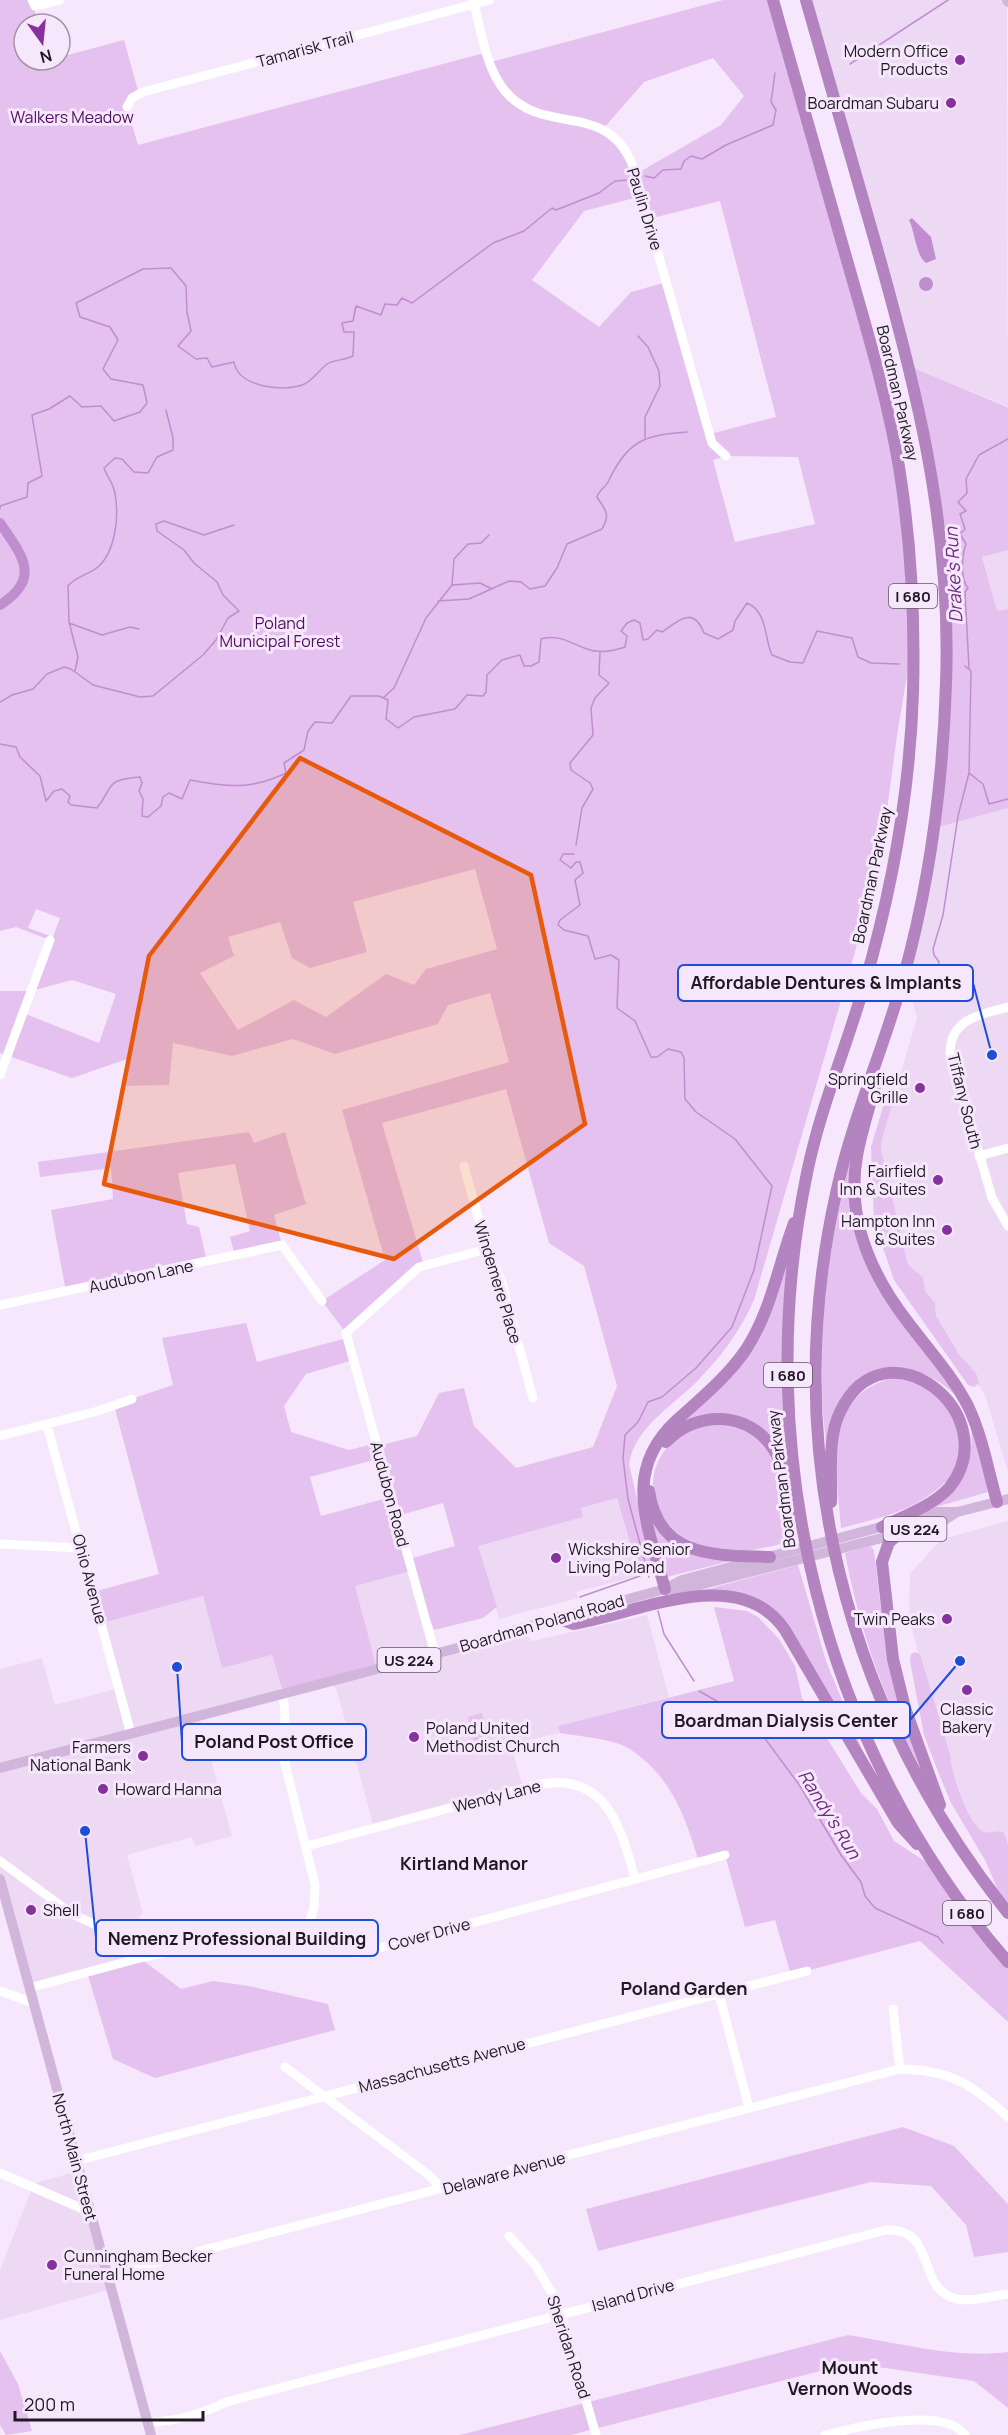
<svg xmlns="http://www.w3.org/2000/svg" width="1008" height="2435" font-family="Manrope,sans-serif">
<rect width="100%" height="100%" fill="#f7e7fc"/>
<!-- built -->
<path fill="#eed9f4" d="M806,0H1007L1008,409L1007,406L909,366Z
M1008,550V609L997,612L982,557Z
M1008,808V1472L985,1395L930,1318L904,1270L878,1150L917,1018L905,973L935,828Z
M617,1498L638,1576L576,1592L578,1598L499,1619L478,1546L583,1517L581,1508Z
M1008,1521V1866L975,1834L955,1795L909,1617L910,1573L942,1539Z
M412,1571L435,1654L518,1629L532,1641L647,1615L669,1697L558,1726L560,1733L511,1744L523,1788L374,1828L337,1691L330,1681L377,1668L354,1586Z
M203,1596L222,1668L272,1655L283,1693L199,1716L232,1836L195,1846L192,1837L127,1855L143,1913L118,1942L140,1958L29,1988L0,1879V1669L42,1658L55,1705L119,1688L102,1623Z
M79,2171L112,2289L0,2320V2270L32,2188L27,2185Z"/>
<!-- green -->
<path fill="#e4c1ee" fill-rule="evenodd" d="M0,0H32L38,24H24V60H60V57L124,40L139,94L127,107L138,145L488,52L491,62L723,0H773L894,443L914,634L897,735L883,841L855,952L754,1300C741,1329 724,1353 702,1376C677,1404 635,1425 629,1464L652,1564L651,1572L644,1574L638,1571L617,1498L581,1508L583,1517L478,1546L497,1607L483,1618L434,1630L411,1571L355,1586L377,1669L283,1693L272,1655L222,1668L203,1596L102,1623L93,1592L159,1574L114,1405L173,1385L162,1338L246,1323L257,1362L347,1338L353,1360L306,1374L284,1406L291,1432L349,1450L377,1443L378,1446L417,1436L439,1393L464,1388L474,1426L516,1468L593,1447L617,1386L584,1266L549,1243L506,1089L382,1123L424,1266L346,1333L322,1301L385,1260L342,1110L509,1062L490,993L448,1005L438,1024L335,1054L293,1039L232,1056L173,1043L169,1085L124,1086L127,1059L72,1078L0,1053V991H31L50,940L16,927L0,931ZM713,58L744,96L721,125L636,174L633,164L603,129L644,82ZM642,196L649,219L720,201L776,417L710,434L667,282L631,292L599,327L532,280L584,211ZM726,456L798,457L815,524L735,542L713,460ZM475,869L497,949L426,969L414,985L386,974L326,1017L294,1000L238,1030L200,973L234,956L228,937L280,922L292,958L310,968L367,952L353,902ZM36,909L60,918L53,937L28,928ZM72,980L116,994L99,1043L23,1013L31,991ZM381,1458L391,1497L321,1516L310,1477ZM443,1503L455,1546L409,1559L397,1516Z
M909,366L1007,407L1008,409V550L982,557L997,611L1008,609V808L935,828L946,602Z
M892,1095L893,1101L882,1139L881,1150L908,1265L923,1277L925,1291L935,1303L936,1316L960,1356L976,1373L979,1383L974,1387L968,1385L894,1280L874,1222L871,1147L885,1100Z
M249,1132L254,1143L285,1132L306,1204L274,1215L282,1245L235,1256L230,1237L250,1231L235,1164L178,1173L187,1224L199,1227L207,1262L66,1292L51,1210L113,1199L111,1168L40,1177L38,1162Z
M851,1156L860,1240L956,1396C915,1356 893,1374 849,1393L829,1466C813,1363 825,1257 851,1156Z
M788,1258L782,1367L787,1466L749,1423L676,1425L723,1383Z
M895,1378L918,1380L959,1415V1468C923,1509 892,1515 841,1528C837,1472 820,1393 895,1378Z
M702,1425C711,1425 721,1423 730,1425C782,1436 785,1499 793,1541C770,1547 728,1557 706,1549C655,1532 632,1476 677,1437C684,1432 694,1429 702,1425Z
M974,1428L988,1492L929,1509C957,1487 975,1467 971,1429Z
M648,1514L656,1524L730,1561L667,1577Z
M870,1546L874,1550C880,1600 885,1652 897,1701C903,1724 914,1744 920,1767C884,1700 859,1628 845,1553Z
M798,1565L826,1661L866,1759L778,1614C754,1594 731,1594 701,1591Z
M714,1607L747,1611L758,1617L779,1639L795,1666L802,1698L861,1793L877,1809L894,1841L940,1871L1008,1962V2022L920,1941L791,1975L775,1920L745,1927L725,1855L699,1862C685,1816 671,1775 628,1748C614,1739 577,1736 560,1733L558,1726L734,1681Z
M915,1652L920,1654L950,1754C951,1773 967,1821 982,1831C989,1835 997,1829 1004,1833L1008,1845V1913L985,1860L951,1803L937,1769L924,1735L910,1661L911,1654Z
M482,1713L489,1738L474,1742L468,1717Z
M140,1958L181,1989L213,1981L249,1986L328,2004L335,2030L155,2078L113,2059L87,1972Z
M903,2127L954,2146L1008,2204V2252L974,2257L966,2225L931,2186L871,2182L598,2251L586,2209Z
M848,2335C899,2343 956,2359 1008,2352V2408L974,2381L851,2363L571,2435H460Z
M0,2351L18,2384L32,2431L6,2435L0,2425Z"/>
<!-- water -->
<path fill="#c08dcf" d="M912,218L931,237L936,259L926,263C916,256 915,232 909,220Z
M919 284a7 7 0 1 1 14 0a7 7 0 1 1-14 0Z"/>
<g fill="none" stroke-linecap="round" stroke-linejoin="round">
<!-- stream -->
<path stroke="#c08dcf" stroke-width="1.5" d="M850,64L948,0
M645,176L654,178L663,170L681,169L684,161L691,156L702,159L726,145L773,125L776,110L771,102L775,73
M638,336L648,347L659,371L660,386L645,417V438
M0,509V506L27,497L28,483L42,476L32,415L49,409L70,396L82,407L101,406L114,421L140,412L147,403L143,385L111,379L103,369L118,340L110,327L80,317L76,303L143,269L171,268L186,286L187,312L191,331L178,346L196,359L207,358L212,367L234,362C238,387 282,392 302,385C311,383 319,370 327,364C333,360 345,360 353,356L354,332H344L342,323L353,321L356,306L381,315L385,304L397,305L402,298L412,303L493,243L524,231L552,208L556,210L599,193L615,181L629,180
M453,585L480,583L492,589
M438,601L469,599L509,581L521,582L530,589L545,586L557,568L567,544L602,529C611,513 605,510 597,497C599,490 605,488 608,482C627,441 644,435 687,432
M69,623L102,635L130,627L139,629
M965,666L971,671L969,773L983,784L989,804L1008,799
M969,668L965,592L968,588C960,579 962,555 966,544L960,534L965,529L960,514L966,511L958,502L967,493L966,479L979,455L1008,439
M75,671L78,657L69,622L68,586C76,576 89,575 99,566C116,550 119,515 115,494C114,484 107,477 104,468L115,458L122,459L134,472L148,473L157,457L173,450V438L166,410
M383,698L394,688L426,618L452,585L454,559L468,544L481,543L489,535
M0,702L12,695L33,689L47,674L64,667L71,669L93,685L140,697L153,696L203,655L216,640L228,618L239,611L223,595L217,582L194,563L184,550L157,531L156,524L164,521L204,535L234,525
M0,744L16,747L20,757L40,776L46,801L54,791L62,789L70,796L68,802L71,805L97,808C115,786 103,780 140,777L142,783L139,791L143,799L142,816L148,817L161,806L163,797L169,793L182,799L190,780C227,787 251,790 286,773L284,763L304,750L308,731L315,722L332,723L351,696H379L388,700L386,719L398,728L414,717L455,709L467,695L483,696L486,692L487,675L502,660L520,655L524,666H531L539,662L541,639C560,634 570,643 587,649C599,654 613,651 625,647L627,636L621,631L627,623L634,620L640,623L643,640L648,639L657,630L662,632C678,621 693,605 704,633L718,639L733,630L735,621L747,603C768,612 764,638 772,655L790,662L803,663L817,631L852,638L858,657L871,663L899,664
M576,845L582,808L593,789L590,783L571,770L570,763L593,735L591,708L595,698L609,683L599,675L600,652
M574,854H563L560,860L571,868L576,862H580L583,873L575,880L580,905L560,920L558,925L564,930L588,936L595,959L611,955L619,960L617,1008L635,1021L651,1057H657L668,1049L681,1052L684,1058L685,1099L696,1112L735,1139L772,1186L754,1270L732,1327L696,1368L662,1397L648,1402L638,1422L625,1435L623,1458L628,1499L649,1577
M933,987L939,962L934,955L933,949L943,915L958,816L969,773
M580,1597L640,1576
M658,1611L664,1634L694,1681
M699,1691L745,1717L758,1729L800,1786L841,1855L861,1882L865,1896L875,1908L938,1937L943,1943"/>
<!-- river -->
<path stroke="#c08dcf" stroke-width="10" d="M0,523C21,554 43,578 0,605"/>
<!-- minor -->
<path stroke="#fff" stroke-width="9" d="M32,0L35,6L60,0
M473,0C481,29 485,67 505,91C544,138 609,98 634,169L712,443L726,456
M127,107L132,98L143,92L490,0
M1008,1007C982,1014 951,1018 950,1052L992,1198L1008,1226
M0,1075L50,940
M979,1156L1008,1148
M464,1166L487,1249L501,1280L533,1398
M0,1305L282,1245L322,1301
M47,1425L131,1734
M0,1436L98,1411L132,1399
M0,1544L81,1548
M435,1654L346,1333L419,1267L487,1249
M283,1693L285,1715L281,1747L315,1885L314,1908L302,1947
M307,1846L536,1785C606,1770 621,1827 635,1879
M0,1861L72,1914L96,1925L140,1958
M29,1988L140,1958L250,1933L269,1934L321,1952L361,1953L725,1855
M0,1991L33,2003
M719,1994L749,2108
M893,2009L900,2069
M285,2067L430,2176L442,2189
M76,2161L807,1971
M0,2173L90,2212
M509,2236L536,2266L557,2302L596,2435
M108,2275L900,2069C950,2070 972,2084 1008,2117
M148,2422C173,2422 203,2414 226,2402L886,2230C938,2227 915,2290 957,2299C973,2302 992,2296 1008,2294
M825,2435C856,2427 944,2406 965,2435"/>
<!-- major -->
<path stroke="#d2b5da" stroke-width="10" d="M1007,0L1008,2
M669,1589H684L940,1523L957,1512
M0,1768L503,1636L518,1629L665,1589L682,1580L937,1512H957L1008,1499
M0,1879L151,2435"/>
<!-- highway -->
<path stroke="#b484c1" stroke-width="12" d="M773,0C797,86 822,172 846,257C866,327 887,396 899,467C911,541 915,617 913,692C910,793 892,890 864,986C846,1048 820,1109 807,1173C749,1450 822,1748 1008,1962
M806,0C828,77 850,154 872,231C915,381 952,525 946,683C943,783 930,882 903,979C883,1050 853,1117 837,1189C778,1447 844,1707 1008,1913
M875,1086C869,1109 861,1133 857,1156C846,1217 871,1274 907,1321C928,1349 952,1375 968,1406C982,1435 988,1470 997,1502
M666,1442C696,1410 749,1410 774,1450C786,1469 788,1494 795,1516
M649,1491C659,1559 716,1555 770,1557
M831,1502C832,1473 827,1439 840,1412C885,1317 1008,1415 949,1488C932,1506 904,1516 882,1527
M900,1533L889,1542L882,1562L893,1659L905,1708L940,1805
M665,1589C648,1526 621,1471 677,1420C701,1398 726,1378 745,1351C771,1312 778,1266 794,1223
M557,1618L573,1624C637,1614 739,1562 785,1630L898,1823L917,1844"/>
</g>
<!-- marked area -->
<path fill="#e8590c" fill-opacity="0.2" stroke="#e8590c" stroke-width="4.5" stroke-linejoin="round" d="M300,758L531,875L585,1124L394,1259L104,1184L149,956Z"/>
<!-- markers -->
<g fill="#87319e" stroke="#f7e7fc" stroke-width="2">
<circle cx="960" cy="60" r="6"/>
<circle cx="951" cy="103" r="6"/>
<circle cx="920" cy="1088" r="6"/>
<circle cx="938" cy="1180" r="6"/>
<circle cx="947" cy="1230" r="6"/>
<circle cx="556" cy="1558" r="6"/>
<circle cx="947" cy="1619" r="6"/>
<circle cx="967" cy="1690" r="6"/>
<circle cx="414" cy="1737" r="6"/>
<circle cx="143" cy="1756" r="6"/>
<circle cx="103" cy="1789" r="6"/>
<circle cx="31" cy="1910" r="6"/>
<circle cx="52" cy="2265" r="6"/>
</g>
<g text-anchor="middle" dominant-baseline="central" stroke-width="6" stroke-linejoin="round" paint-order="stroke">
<!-- shield labels -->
<g fill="#f7e7fc" stroke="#605863" stroke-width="1.5">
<rect x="889" y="584" width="48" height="24" rx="4.5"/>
<rect x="764" y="1363" width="48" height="24" rx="4.5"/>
<rect x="883.5" y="1517" width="63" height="24" rx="4.5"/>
<rect x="377.5" y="1648" width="63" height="24" rx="4.5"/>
<rect x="943" y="1901" width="48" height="24" rx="4.5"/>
</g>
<g font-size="15" font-weight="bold" fill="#1f1a21">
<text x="913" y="596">I 680</text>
<text x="788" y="1375">I 680</text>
<text x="915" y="1529">US 224</text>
<text x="409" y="1660">US 224</text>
<text x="967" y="1913">I 680</text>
</g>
<!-- street labels -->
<g font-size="16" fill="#1f1a21" stroke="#f7e7fc">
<text transform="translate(305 49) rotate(-15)">Tamarisk Trail</text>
<text transform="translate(645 209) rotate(73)">Paulin Drive</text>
<text transform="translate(898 393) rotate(77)">Boardman Parkway</text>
<text transform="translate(872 875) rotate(-78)">Boardman Parkway</text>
<text transform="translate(965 1101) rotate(76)">Tiffany South</text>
<text transform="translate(141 1276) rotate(-12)">Audubon Lane</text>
<text transform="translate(498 1282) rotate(73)">Windemere Place</text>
<text transform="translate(781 1479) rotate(-97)">Boardman Parkway</text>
<text transform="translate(390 1494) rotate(75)">Audubon Road</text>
<text transform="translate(90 1579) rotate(75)">Ohio Avenue</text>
<text transform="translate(542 1623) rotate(-16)">Boardman Poland Road</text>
<text transform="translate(497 1796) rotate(-14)">Wendy Lane</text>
<text transform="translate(429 1934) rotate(-15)">Cover Drive</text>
<text transform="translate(442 2065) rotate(-15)">Massachusetts Avenue</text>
<text transform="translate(75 2157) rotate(75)">North Main Street</text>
<text transform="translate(504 2173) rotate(-15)">Delaware Avenue</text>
<text transform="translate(633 2295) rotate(-15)">Island Drive</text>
<text transform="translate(569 2347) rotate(72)">Sheridan Road</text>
</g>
<!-- poi labels -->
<g font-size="16" fill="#1f1a21" stroke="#f7e7fc" text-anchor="end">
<text x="948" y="51">Modern Office<tspan x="948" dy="18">Products</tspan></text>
<text x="939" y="103">Boardman Subaru</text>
<text x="908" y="1079">Springfield<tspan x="908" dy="18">Grille</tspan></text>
<text x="926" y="1171">Fairfield<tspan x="926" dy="18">Inn &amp; Suites</tspan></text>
<text x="935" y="1221">Hampton Inn<tspan x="935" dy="18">&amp; Suites</tspan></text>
<text x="568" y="1549" text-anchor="start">Wickshire Senior<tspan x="568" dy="18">Living Poland</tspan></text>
<text x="935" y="1619">Twin Peaks</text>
<text x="967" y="1709" text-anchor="middle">Classic<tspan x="967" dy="18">Bakery</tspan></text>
<text x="426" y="1728" text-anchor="start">Poland United<tspan x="426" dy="18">Methodist Church</tspan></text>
<text x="131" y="1747">Farmers<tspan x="131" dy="18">National Bank</tspan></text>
<text x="115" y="1789" text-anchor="start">Howard Hanna</text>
<text x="43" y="1910" text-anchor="start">Shell</text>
<text x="64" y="2256" text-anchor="start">Cunningham Becker<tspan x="64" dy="18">Funeral Home</tspan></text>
</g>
<!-- park labels -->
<g font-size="16" fill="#4f0e5f" stroke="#f7e7fc">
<text x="72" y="117">Walkers Meadow</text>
<text x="280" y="623">Poland<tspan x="280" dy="18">Municipal Forest</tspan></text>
</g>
<!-- water labels -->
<g font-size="18" font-style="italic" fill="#6c2e7c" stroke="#f7e7fc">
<text transform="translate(953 575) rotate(-93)">Drake's Run</text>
<text transform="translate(830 1814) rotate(58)">Randy's Run</text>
</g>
<!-- neighbourhood labels -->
<g font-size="18" font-weight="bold" fill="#1f1a21" stroke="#f7e7fc">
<text x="464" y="1863">Kirtland Manor</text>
<text x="684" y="1988">Poland Garden</text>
<text x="850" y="2367">Mount<tspan x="850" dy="21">Vernon Woods</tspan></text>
</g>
</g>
<!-- callouts -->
<path fill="none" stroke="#1d4ed8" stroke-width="2" d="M992 1055L973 983M960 1661L910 1720M177 1667L182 1742M85 1831L96 1938"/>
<g fill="#1d4ed8" stroke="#f7e7fc" stroke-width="2">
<circle cx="992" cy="1055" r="6"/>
<circle cx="960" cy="1661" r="6"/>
<circle cx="177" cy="1667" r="6"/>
<circle cx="85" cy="1831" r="6"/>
</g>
<g fill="#f7e7fc" stroke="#1d4ed8" stroke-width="2">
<rect x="678" y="965" width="295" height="36" rx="6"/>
<rect x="662" y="1702" width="248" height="36" rx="6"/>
<rect x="182" y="1724" width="184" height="36" rx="6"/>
<rect x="96" y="1920" width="282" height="36" rx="6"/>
</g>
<g font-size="18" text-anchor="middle" font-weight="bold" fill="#1f1a21">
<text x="826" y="989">Affordable Dentures &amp; Implants</text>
<text x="786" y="1727">Boardman Dialysis Center</text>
<text x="274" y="1748">Poland Post Office</text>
<text x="237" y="1945">Nemenz Professional Building</text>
</g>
<!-- north arrow -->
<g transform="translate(42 42) rotate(165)"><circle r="28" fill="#f7e7fc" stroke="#a195a4" stroke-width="1.5"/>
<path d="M0-4.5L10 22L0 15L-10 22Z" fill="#87319e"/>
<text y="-9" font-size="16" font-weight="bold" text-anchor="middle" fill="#1f1a21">N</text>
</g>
<!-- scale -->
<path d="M15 2411v9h188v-9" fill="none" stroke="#1f1a21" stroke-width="3"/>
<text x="24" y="2411" font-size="18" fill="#1f1a21" stroke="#f7e7fc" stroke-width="4.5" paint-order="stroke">200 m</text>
</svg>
